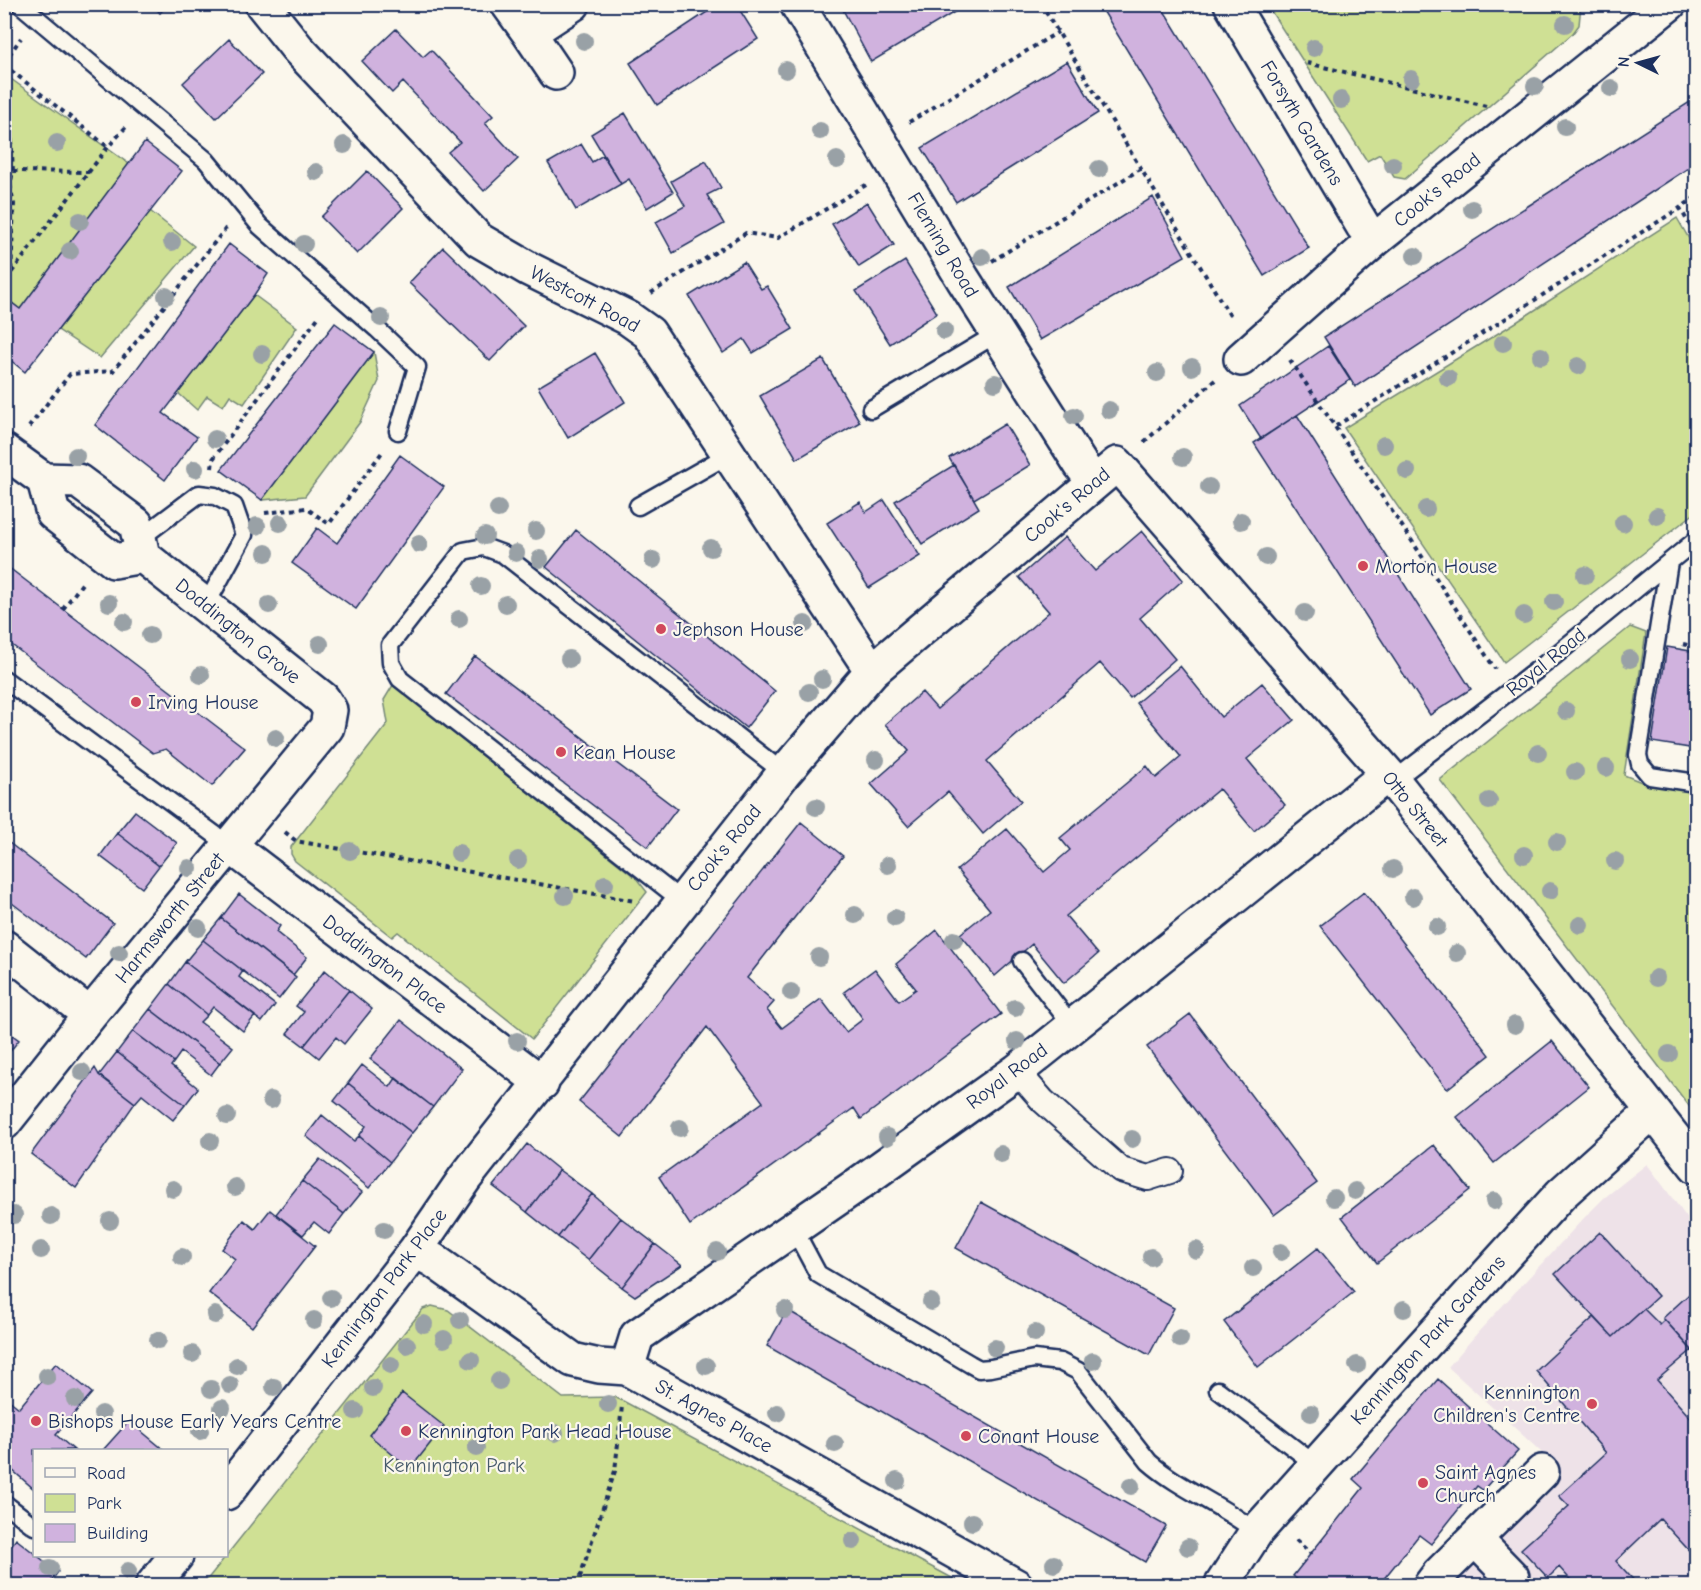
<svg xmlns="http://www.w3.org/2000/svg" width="1701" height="1590" font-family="'Comic Neue',sans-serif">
<rect width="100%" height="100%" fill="#fbf7ec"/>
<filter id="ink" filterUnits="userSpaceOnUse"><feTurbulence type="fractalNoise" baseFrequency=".0167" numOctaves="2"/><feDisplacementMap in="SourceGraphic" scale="12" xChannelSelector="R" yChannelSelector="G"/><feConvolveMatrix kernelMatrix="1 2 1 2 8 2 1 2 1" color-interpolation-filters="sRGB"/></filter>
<g filter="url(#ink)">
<!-- built -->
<path fill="#eee2e8" d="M1647,1164L1696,1230V1585H1448L1496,1535L1561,1475L1539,1450L1448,1367L1480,1330L1583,1219L1604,1198Z"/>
<!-- green -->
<path fill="#cfe094" stroke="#758879" stroke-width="1.5" d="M1267,5H1581L1579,25L1573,33L1405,179L1394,177L1380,154L1367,161Z
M4,74L129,164L20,309L5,297Z
M150,211L194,246L100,358L58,330Z
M1677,218L1696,251V512L1504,662L1344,428L1518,321Z
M254,295L297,327L244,404L230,395L223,406L207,396L197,410L178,393Z
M374,352L379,381L360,422L305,496L262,500Z
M1630,627L1646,633L1624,775L1644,783L1696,790V1115L1440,780Z
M393,685L636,878L647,892L532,1039L398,932L392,937L295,861L291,854V847L388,723L384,700Z
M432,1306L448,1310L563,1398L614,1397L623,1401L965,1585L202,1586L423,1309Z"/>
<!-- building -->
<path fill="#d0b2de" stroke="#1b2f5e" stroke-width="1.5" d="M152,4H168L160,13Z
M719,4H736L758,39L657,105L630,63Z
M848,4H968L871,62L842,8Z
M1099,4H1160L1309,248L1264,276Z
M396,29L423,57L431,50L493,116L485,123L518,159L484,191L448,152L460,142L403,82L392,93L362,61Z
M229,39L262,74L216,118L183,83Z
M1067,61L1098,113L956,202L922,148Z
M1696,98V163L1355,387L1324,337Z
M625,113L673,192L647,208L629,179L621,184L591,134Z
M145,142L182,171L25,372L4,355V297L20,309Z
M581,144L592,162L603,155L621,184L576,210L548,163Z
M706,161L721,188L707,195L724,224L673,253L656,222L685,206L671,181Z
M367,171L403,208L357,254L321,217Z
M1153,197L1185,256L1040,340L1009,287Z
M867,202L894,245L859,267L832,224Z
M229,244L268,274L254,295L163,413L197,437L165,480L95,425Z
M443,247L524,326L490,361L409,283Z
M905,261L937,313L890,344L856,291Z
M744,262L761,289L767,286L793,329L753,353L744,339L723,353L689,296Z
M335,323L374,352L262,500L221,470Z
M1328,346L1350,380L1261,439L1240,406Z
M595,353L625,402L568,438L538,387Z
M823,359L860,422L797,459L760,396Z
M1297,415L1471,689L1430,715L1254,443Z
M1005,424L1030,465L974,499L949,458Z
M400,455L444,487L356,609L292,563L317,528L337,543Z
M954,465L979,508L922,544L895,501Z
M884,500L920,556L869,588L827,523L860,502L866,512Z
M576,530L775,691L746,728L546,567Z
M1142,531L1183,580L1140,618L1175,659L1130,698L1100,663L987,761L1021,801L983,834L948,792L908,826L871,784L909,751L885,724L922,692L937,709L1049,612L1019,577L1065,537L1095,571Z
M4,564L245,748L212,786L166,749L153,753L4,639Z
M1667,647L1696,652V749L1652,742Z
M475,656L677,809L648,847L446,694Z
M1180,666L1221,717L1262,683L1294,720L1247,759L1285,805L1254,831L1219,789L1066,916L1098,954L1064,983L1032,944L995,976L960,934L990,910L957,870L1007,829L1044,872L1070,850L1060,838L1147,766L1156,778L1181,757L1136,703Z
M135,811L177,843L159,866L117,833Z
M801,822L843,856L747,978L774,1002L767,1010L782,1028L821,999L846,1032L863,1019L844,992L875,969L899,1001L916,989L896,964L937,930L1001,1014L861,1119L854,1108L690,1225L659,1177L763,1102L707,1027L622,1137L579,1102Z
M117,833L159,866L142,888L100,856Z
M4,839L113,923L86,959L4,897Z
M1364,892L1490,1055L1447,1089L1320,926Z
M239,894L280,926L276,932L307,957L293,975L221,918Z
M221,918L296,977L279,999L203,940Z
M203,940L243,971L239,977L275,1005L262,1022L185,962Z
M185,962L255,1016L243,1031L213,1007L207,1015L169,984Z
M325,970L349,990L304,1046L287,1033L304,1012L296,1006Z
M169,984L207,1015L200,1022L233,1047L220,1063L150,1009Z
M349,990L372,1009L344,1044L336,1037L319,1058L304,1046Z
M150,1009L220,1063L211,1075L181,1052L174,1062L133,1031Z
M1190,1014L1317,1183L1274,1215L1147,1047Z
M401,1020L462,1069L433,1107L370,1059Z
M4,1029L19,1040L4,1059Z
M133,1031L174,1062L171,1066L198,1088L185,1105L117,1052Z
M1552,1041L1589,1087L1494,1163L1457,1117Z
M117,1052L185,1105L173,1120L142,1095L135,1103L99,1075Z
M362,1065L390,1087L396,1078L433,1107L412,1133L348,1083Z
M95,1068L99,1075L135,1103L76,1188L31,1154Z
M348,1083L412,1133L390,1162L359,1136L366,1126L334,1101Z
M322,1115L354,1141L359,1136L390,1162L369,1188L306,1136Z
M527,1144L559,1170L527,1212L493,1186Z
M1434,1145L1470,1190L1377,1263L1342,1217Z
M320,1159L362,1192L344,1214L302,1181Z
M559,1170L592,1194L558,1237L527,1212Z
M302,1181L344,1214L329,1234L314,1222L303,1235L276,1214Z
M592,1194L621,1218L588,1260L558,1237Z
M981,1202L1174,1308L1149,1355L956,1248Z
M270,1210L315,1246L252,1327L209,1293L235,1259L222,1249L244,1220L255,1229Z
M621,1218L655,1244L622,1287L588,1260Z
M1600,1232L1658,1296L1613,1337L1555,1274Z
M655,1244L682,1265L635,1296L622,1287Z
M1318,1248L1354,1292L1258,1367L1224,1322Z
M1696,1288V1355L1663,1318Z
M1644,1309L1660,1325L1665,1320L1692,1350L1657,1380L1696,1424V1558L1660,1519L1616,1561L1639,1586H1576L1559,1567L1548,1578L1521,1549L1569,1506L1559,1496L1606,1453L1536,1371L1594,1317L1613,1337Z
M787,1310L1166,1526L1145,1562L767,1346Z
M56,1363L92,1393L56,1435L74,1450H34V1489L4,1463V1396L19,1408Z
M1438,1379L1518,1451L1483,1490L1477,1486L1431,1544L1419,1535L1378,1586H1305L1293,1576L1363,1488L1353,1479Z
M402,1393L444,1426L410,1469L369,1435Z
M129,1421L164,1450H103Z
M16,1539L58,1572L48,1586H13L4,1579V1547L8,1550Z"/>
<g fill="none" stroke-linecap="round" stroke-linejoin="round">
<!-- service casing -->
<g stroke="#1b2f5e" stroke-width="21">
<path id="service" d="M20,4L206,160L260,226L377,329L417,367L398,431
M871,409L998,333
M638,506L728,455
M139,539L199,494L215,496L234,506L244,535L206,605
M1669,562L1638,755L1640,764L1650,776L1696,783
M4,679L229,845
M1393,781L1546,663L1696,540
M682,901L400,679L391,663L390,645L463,551L484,547L503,554L784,773
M1022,961L1073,1027
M794,1229L818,1274L970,1364L979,1369L991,1368L1034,1359L1060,1362L1078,1371L1149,1462C1181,1490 1223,1505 1256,1532
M1218,1390L1316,1465
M4,1503L34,1526"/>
</g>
<!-- pedestrian casing -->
<g stroke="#1b2f5e" stroke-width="28">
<path id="pedestrian" d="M1017,1071L1043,1101L1121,1170L1148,1178L1170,1171"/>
</g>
<!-- minor casing -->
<g stroke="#1b2f5e" stroke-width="38">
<path id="minor" d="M262,4L298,49L479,240L529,269L628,318L649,333L872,671
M508,4L529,33L573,4
M797,4L963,279L1081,465L1094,482
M1231,4L1363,226L1375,240
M529,33L556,73
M1241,359L1375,240L1669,4
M4,451L44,480L78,481L136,524L143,556L323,699L330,710L327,727L90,1015L4,1123
M44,480L53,513L114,561L143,556
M229,845L542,1083
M4,947L90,1015
M415,1251L433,1260L573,1360L599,1366L627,1368L1016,1586
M627,1368L637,1336L857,1185L1017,1071L1388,774
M226,1493L415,1251L465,1178L784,773L872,671L1117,464L1388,774L1696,1166
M1475,1539L1512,1577
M152,1586L176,1556
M1221,1586L1256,1532L1401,1370L1561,1194L1653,1111
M1430,1586L1439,1574L1542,1472"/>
</g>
<!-- path -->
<path stroke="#1b2f5e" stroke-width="4" stroke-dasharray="4.5 4.5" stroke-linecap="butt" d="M1041,4L1232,319
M4,62L21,38
M1307,63L1486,106
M4,65L108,147
M4,68L8,79L13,171L10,185L4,186
M909,122L1058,32
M13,171L89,172
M10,185L14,204L11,273
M1696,197L1680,208L1696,236
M992,261L1142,168
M4,269L11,273L108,147L126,127
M651,293L746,233L778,238L866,185
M1290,360L1410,538L1495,669
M1336,426L1680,208
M29,427L70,374L113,371L226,228
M1144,442L1215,380
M212,468L213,459L320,315
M265,513L306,508L329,524L383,451
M63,609L84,581
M1683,644L1696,647
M285,832L296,841L635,901
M1296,1540L1311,1554
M577,1586L615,1471L622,1406"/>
<!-- service -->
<use href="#service" stroke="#fbf7ec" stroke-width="16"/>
<!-- pedestrian -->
<use href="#pedestrian" stroke="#fbf7ec" stroke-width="24"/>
<!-- minor -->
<use href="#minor" stroke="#fbf7ec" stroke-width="33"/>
</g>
<!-- trees -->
<g fill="#99a1a6">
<circle cx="1565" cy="24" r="9"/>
<circle cx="584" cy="41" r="9"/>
<circle cx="1314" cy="48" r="9"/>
<circle cx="786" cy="70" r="9"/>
<circle cx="1411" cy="79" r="9"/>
<circle cx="1535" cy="86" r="9"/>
<circle cx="1611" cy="88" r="9"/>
<circle cx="1341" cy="100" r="9"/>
<circle cx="1565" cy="127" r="9"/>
<circle cx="820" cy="131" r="9"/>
<circle cx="57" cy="143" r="9"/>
<circle cx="344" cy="145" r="9"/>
<circle cx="837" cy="160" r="9"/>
<circle cx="1393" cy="165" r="9"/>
<circle cx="1099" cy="169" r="9"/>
<circle cx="316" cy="172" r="9"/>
<circle cx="1472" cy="209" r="9"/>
<circle cx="80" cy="221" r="9"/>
<circle cx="172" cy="242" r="9"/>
<circle cx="304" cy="244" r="9"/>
<circle cx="70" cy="251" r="9"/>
<circle cx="1415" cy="256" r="9"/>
<circle cx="982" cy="257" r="9"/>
<circle cx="166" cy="296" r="9"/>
<circle cx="381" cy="318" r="9"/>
<circle cx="944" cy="331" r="9"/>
<circle cx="1503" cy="343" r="9"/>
<circle cx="262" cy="354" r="9"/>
<circle cx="1541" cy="356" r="9"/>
<circle cx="1578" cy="366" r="9"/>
<circle cx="1192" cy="367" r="9"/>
<circle cx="1157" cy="373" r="9"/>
<circle cx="1448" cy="378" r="9"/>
<circle cx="995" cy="383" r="9"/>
<circle cx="1109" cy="410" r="9"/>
<circle cx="1074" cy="416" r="9"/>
<circle cx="215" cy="439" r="9"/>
<circle cx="1384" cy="445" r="9"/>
<circle cx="76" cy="456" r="9"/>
<circle cx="1183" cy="457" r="9"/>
<circle cx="195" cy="469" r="9"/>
<circle cx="1407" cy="471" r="9"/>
<circle cx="1209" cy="487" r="9"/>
<circle cx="498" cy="509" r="9"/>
<circle cx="1426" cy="509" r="9"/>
<circle cx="1657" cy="516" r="9"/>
<circle cx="1241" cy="521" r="9"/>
<circle cx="280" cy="523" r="9"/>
<circle cx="1623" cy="523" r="9"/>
<circle cx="257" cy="526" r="9"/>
<circle cx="536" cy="531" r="9"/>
<circle cx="485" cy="536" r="9"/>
<circle cx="419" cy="544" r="9"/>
<circle cx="711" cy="548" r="9"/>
<circle cx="266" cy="553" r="9"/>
<circle cx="516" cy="553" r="9"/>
<circle cx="1266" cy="557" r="9"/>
<circle cx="540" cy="559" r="9"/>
<circle cx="653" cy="560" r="9"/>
<circle cx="1585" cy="575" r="9"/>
<circle cx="481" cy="586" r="9"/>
<circle cx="1554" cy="602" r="9"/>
<circle cx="109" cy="603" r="9"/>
<circle cx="506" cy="604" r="9"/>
<circle cx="269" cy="605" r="9"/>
<circle cx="1305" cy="613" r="9"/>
<circle cx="1524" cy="615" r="9"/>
<circle cx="459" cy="619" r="9"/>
<circle cx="124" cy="622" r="9"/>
<circle cx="805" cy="624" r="9"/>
<circle cx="150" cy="635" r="9"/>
<circle cx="320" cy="644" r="9"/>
<circle cx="569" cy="659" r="9"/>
<circle cx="1630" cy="659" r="9"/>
<circle cx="201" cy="675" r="9"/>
<circle cx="822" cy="679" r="9"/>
<circle cx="809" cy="692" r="9"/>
<circle cx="1566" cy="711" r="9"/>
<circle cx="276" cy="738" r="9"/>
<circle cx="1538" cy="753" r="9"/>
<circle cx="876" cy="760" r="9"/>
<circle cx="1606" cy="768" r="9"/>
<circle cx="1575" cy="772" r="9"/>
<circle cx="1489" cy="801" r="9"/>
<circle cx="816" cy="807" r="9"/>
<circle cx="1557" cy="842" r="9"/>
<circle cx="350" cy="851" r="9"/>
<circle cx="459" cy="853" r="9"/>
<circle cx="1524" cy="855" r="9"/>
<circle cx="518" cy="860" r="9"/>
<circle cx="1615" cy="861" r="9"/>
<circle cx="888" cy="865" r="9"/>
<circle cx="189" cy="868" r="9"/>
<circle cx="1393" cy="869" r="9"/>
<circle cx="605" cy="884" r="9"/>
<circle cx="1550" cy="891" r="9"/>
<circle cx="565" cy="896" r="9"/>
<circle cx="1413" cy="897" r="9"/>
<circle cx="855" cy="915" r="9"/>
<circle cx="895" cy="918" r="9"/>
<circle cx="1580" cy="925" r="9"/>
<circle cx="1437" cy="927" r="9"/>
<circle cx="198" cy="928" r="9"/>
<circle cx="954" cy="940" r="9"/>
<circle cx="119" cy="953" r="9"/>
<circle cx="1457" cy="953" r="9"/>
<circle cx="819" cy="957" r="9"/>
<circle cx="1656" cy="978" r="9"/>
<circle cx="791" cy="992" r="9"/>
<circle cx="1015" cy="1008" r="9"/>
<circle cx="1515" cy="1025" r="9"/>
<circle cx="517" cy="1041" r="9"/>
<circle cx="1017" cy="1041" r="9"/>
<circle cx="1669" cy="1054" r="9"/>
<circle cx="82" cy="1072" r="9"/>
<circle cx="271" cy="1100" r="9"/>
<circle cx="227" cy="1116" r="9"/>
<circle cx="680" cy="1128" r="9"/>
<circle cx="887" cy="1137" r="9"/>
<circle cx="1132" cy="1139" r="9"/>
<circle cx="210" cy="1141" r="9"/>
<circle cx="1001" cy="1154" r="9"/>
<circle cx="235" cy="1187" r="9"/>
<circle cx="173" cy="1189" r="9"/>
<circle cx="1355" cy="1191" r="9"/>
<circle cx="1334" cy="1198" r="9"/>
<circle cx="1494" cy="1201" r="9"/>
<circle cx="14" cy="1215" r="9"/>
<circle cx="51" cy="1216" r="9"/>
<circle cx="110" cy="1221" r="9"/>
<circle cx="384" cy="1230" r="9"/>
<circle cx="41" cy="1250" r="9"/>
<circle cx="1196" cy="1250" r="9"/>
<circle cx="717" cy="1252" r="9"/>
<circle cx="1281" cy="1252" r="9"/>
<circle cx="182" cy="1257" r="9"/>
<circle cx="1151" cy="1257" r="9"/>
<circle cx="1253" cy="1268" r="9"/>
<circle cx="331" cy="1298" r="9"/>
<circle cx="931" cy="1302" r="9"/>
<circle cx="1404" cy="1309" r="9"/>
<circle cx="785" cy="1310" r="9"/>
<circle cx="215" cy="1315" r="9"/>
<circle cx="314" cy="1320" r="9"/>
<circle cx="460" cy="1320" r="9"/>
<circle cx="424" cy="1324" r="9"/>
<circle cx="1035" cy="1333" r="9"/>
<circle cx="444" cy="1339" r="9"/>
<circle cx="1180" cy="1339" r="9"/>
<circle cx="158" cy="1340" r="9"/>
<circle cx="407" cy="1345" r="9"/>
<circle cx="995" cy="1348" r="9"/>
<circle cx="192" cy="1354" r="9"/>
<circle cx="471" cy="1360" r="9"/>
<circle cx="1093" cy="1361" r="9"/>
<circle cx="391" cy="1365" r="9"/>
<circle cx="1357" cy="1365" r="9"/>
<circle cx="237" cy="1366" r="9"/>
<circle cx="706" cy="1366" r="9"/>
<circle cx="47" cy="1376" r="9"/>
<circle cx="499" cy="1381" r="9"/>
<circle cx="230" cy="1385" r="9"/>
<circle cx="274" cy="1387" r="9"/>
<circle cx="373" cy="1388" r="9"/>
<circle cx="211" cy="1389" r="9"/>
<circle cx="75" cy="1399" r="9"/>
<circle cx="608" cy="1404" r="9"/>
<circle cx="222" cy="1408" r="9"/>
<circle cx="355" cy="1411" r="9"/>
<circle cx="777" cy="1413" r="9"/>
<circle cx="1311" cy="1413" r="9"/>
<circle cx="102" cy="1414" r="9"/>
<circle cx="200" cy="1431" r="9"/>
<circle cx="555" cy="1433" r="9"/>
<circle cx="835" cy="1444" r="9"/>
<circle cx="476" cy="1448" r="9"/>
<circle cx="897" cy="1481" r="9"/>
<circle cx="1131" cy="1486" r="9"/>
<circle cx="972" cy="1522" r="9"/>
<circle cx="853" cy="1541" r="9"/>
<circle cx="1188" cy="1547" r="9"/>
<circle cx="1054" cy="1564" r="9"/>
<circle cx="50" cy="1568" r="9"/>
<circle cx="128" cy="1571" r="9"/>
</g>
</g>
<!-- markers -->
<g fill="#d1495b" stroke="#fbf7ec" stroke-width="2">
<circle cx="1363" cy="566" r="6"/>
<circle cx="661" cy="629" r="6"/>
<circle cx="136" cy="702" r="6"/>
<circle cx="561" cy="752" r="6"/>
<circle cx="1592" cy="1404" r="6"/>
<circle cx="36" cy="1421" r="6"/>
<circle cx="406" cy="1431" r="6"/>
<circle cx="966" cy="1436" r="6"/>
<circle cx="1423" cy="1483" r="6"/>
</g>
<g text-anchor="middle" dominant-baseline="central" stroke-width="4.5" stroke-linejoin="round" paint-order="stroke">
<!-- street labels -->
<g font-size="20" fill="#1b2f5e" stroke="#fbf7ec">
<text transform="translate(1302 123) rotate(59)">Forsyth Gardens</text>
<text transform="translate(1437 190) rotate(-39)">Cook's Road</text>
<text transform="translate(943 245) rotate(59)">Fleming Road</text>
<text transform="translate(585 299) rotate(28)">Westcott Road</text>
<text transform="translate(1067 505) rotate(-40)">Cook's Road</text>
<text transform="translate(238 631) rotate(39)">Doddington Grove</text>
<text transform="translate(1546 662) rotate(-39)">Royal Road</text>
<text transform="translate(1415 809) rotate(51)">Otto Street</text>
<text transform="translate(724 848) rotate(-51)">Cook's Road</text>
<text transform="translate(170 918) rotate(-51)">Harmsworth Street</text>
<text transform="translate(385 964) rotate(37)">Doddington Place</text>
<text transform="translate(1007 1076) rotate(-37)">Royal Road</text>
<text transform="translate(384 1288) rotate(-53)">Kennington Park Place</text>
<text transform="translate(1428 1340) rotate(-48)">Kennington Park Gardens</text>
<text transform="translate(714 1416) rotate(29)">St. Agnes Place</text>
</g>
<!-- poi labels -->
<g font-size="20" fill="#1b2f5e" stroke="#fbf7ec" text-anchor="start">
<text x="1375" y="566">Morton House</text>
<text x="673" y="629">Jephson House</text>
<text x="148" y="702">Irving House</text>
<text x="573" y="752">Kean House</text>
<text x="1580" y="1392" text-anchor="end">Kennington<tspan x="1580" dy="23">Children's Centre</tspan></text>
<text x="48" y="1421">Bishops House Early Years Centre</text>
<text x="418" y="1431">Kennington Park Head House</text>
<text x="978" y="1436">Conant House</text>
<text x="1435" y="1472">Saint Agnes<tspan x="1435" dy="23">Church</tspan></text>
</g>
<!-- park labels -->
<g font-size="20" fill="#485b6c" stroke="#fbf7ec">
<text x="454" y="1465">Kennington Park</text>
</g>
</g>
<!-- margin -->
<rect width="1701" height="1590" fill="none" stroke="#fbf7ec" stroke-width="24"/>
<rect x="12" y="12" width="1677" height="1566" fill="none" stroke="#1b2f5e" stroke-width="2" filter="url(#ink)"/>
<!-- legend -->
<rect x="33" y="1449" width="195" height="108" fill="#fbf7ec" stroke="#a1a7b3" stroke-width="1.5"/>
<rect x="45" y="1468" width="30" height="9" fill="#fbf7ec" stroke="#a1a7b3" stroke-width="1.5"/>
<text x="87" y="1479" font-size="18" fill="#1b2f5e">Road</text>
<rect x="45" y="1494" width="30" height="18" fill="#cfe094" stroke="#a1a7b3" stroke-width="1.5"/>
<text x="87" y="1509" font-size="18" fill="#1b2f5e">Park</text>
<rect x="45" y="1524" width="30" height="18" fill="#d0b2de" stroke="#a1a7b3" stroke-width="1.5"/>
<text x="87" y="1539" font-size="18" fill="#1b2f5e">Building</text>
<!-- north arrow -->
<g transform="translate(1638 63) rotate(275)" stroke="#fbf7ec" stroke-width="4.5" paint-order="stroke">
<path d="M0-4.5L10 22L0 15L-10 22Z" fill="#1b2f5e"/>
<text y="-9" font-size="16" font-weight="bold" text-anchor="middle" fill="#1b2f5e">N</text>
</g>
</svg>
